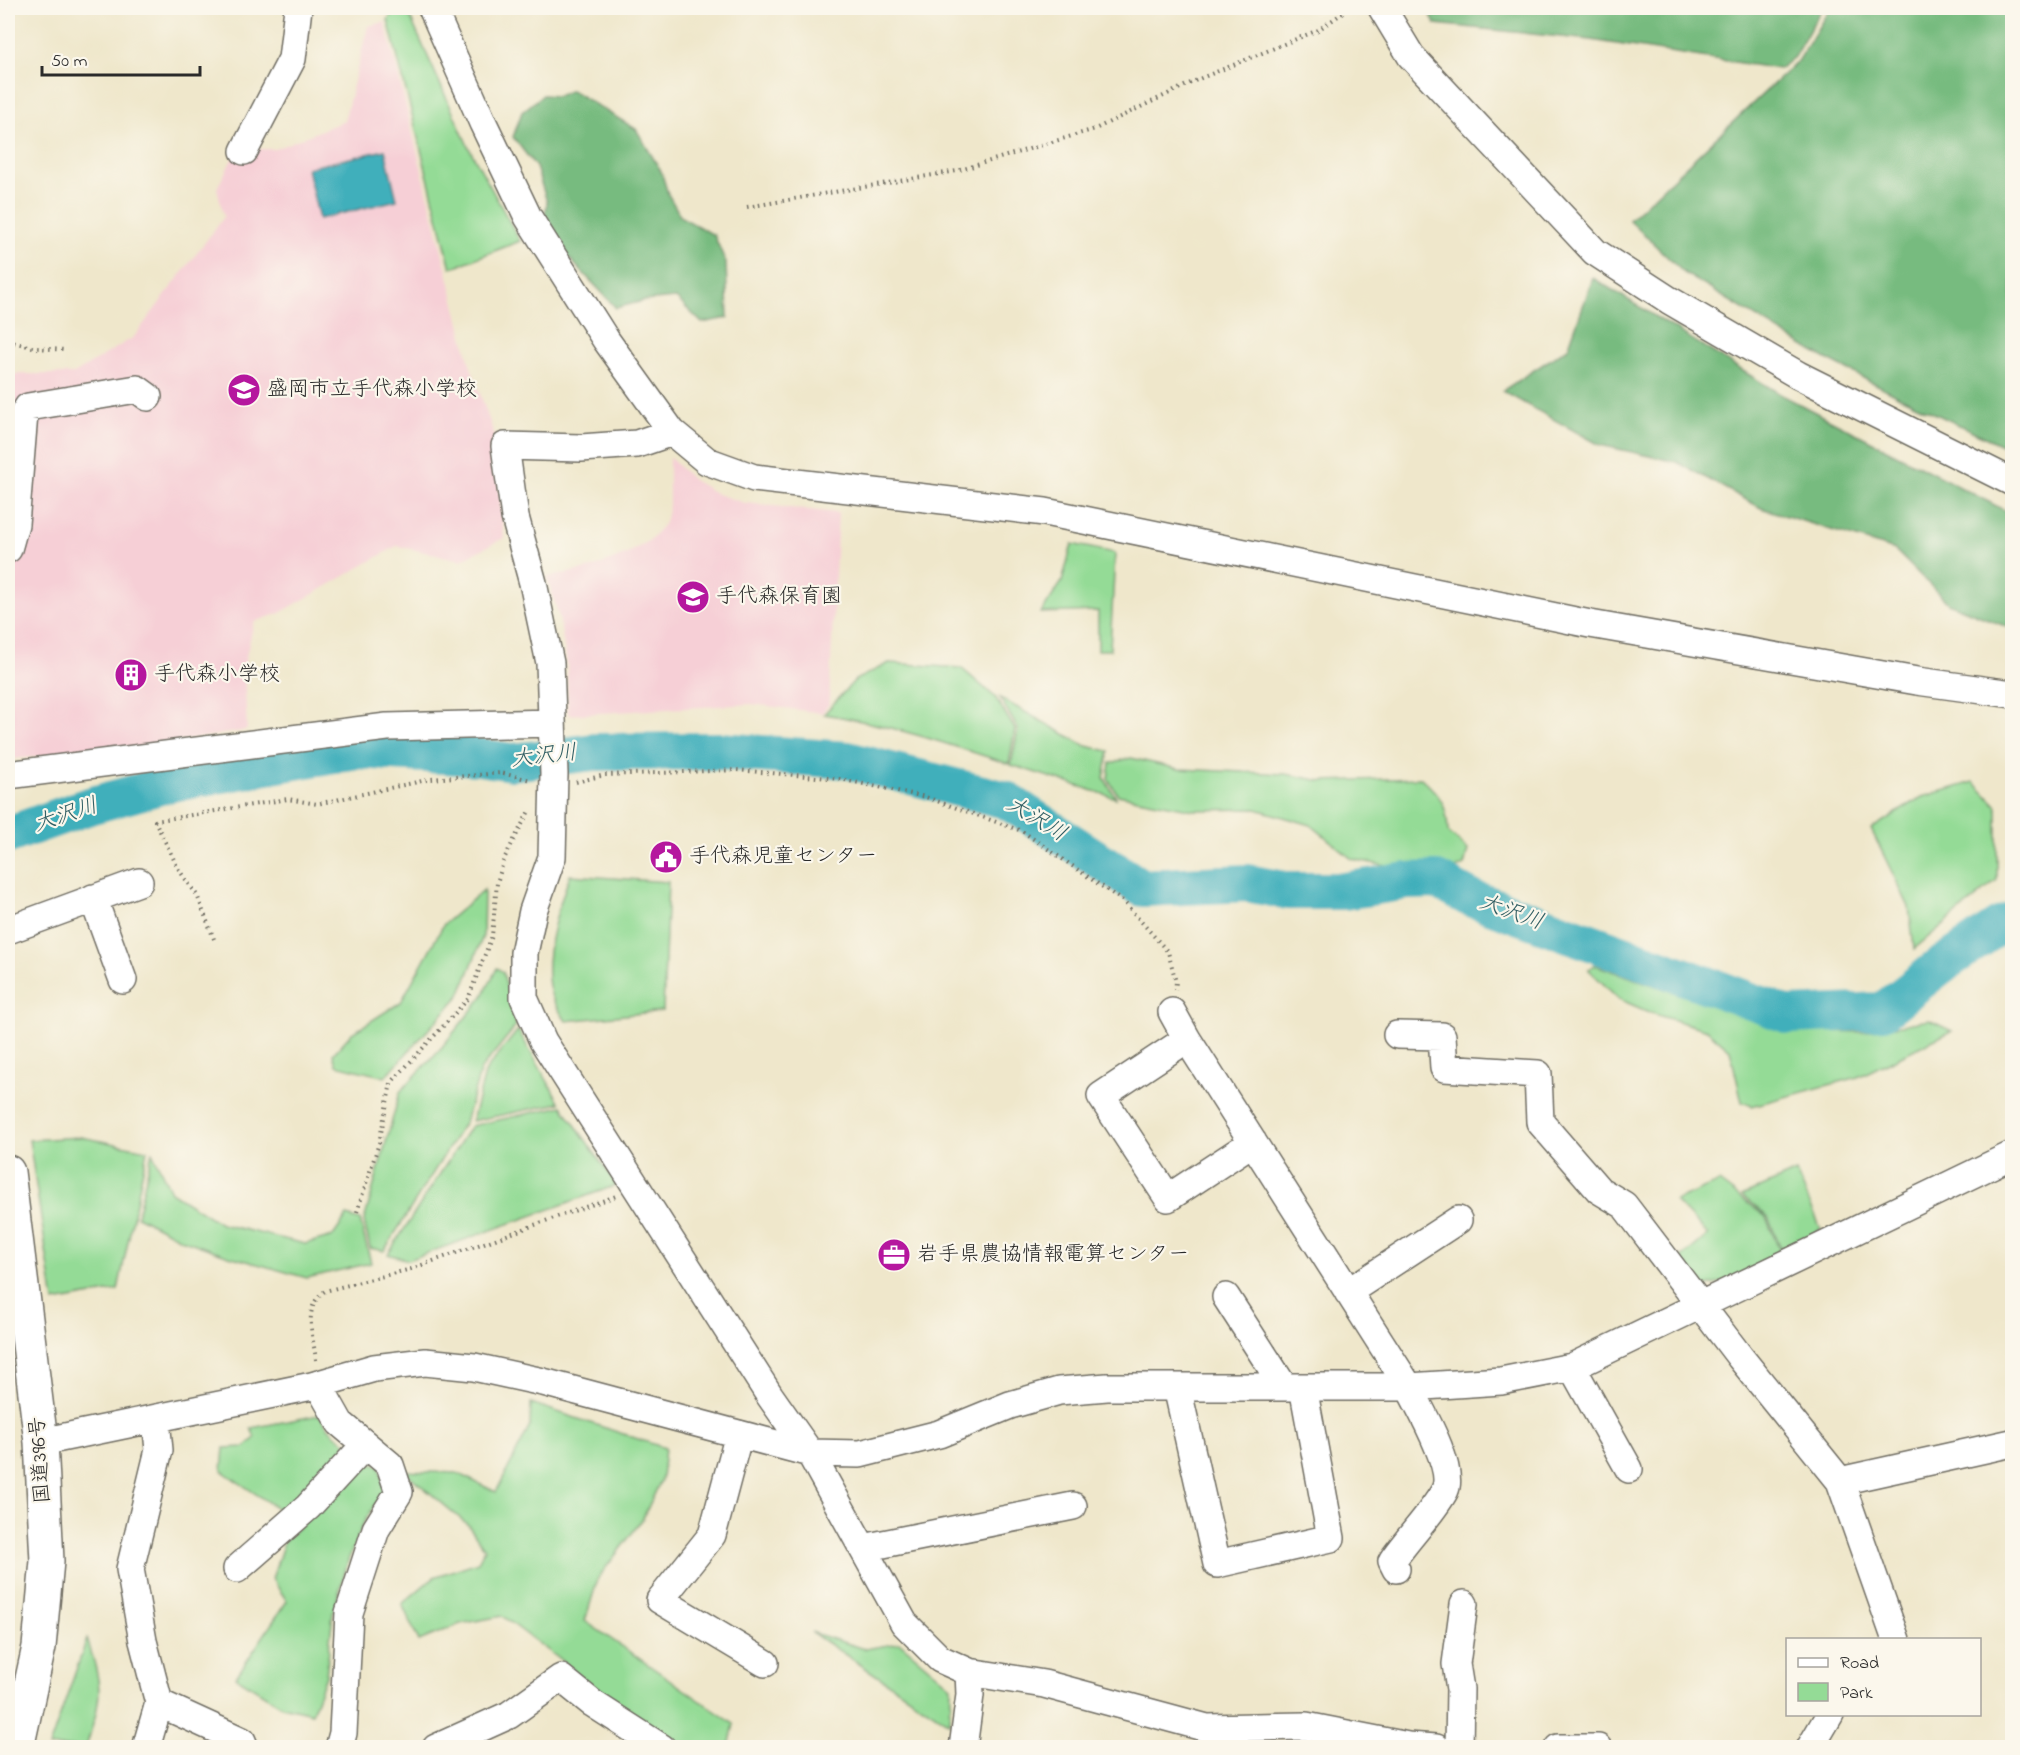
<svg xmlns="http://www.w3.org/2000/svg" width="2020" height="1755" font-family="'Indie Flower','Klee One',sans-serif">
<rect width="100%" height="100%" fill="#fbf7ec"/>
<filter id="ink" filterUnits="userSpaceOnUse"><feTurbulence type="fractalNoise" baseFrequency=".0167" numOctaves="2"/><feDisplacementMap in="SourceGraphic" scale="12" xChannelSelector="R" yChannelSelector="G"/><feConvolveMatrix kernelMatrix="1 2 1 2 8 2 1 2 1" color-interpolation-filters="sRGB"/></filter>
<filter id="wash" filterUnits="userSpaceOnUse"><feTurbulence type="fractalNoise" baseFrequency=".008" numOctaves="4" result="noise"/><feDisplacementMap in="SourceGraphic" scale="24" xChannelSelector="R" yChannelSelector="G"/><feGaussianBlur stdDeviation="1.35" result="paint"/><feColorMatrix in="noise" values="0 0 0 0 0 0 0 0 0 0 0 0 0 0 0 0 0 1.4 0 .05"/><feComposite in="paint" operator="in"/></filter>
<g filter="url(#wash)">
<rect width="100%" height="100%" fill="#efe7cb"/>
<!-- built -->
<path fill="#f6cfd6" d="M385,22L470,364L494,434L504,538L461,560L397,546L280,613L254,622L244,666L247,730L116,752L8,759V374H74L134,337L224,217L217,188L240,144L260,149H275L344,121L368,26Z
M669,457L693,480L717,494L745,503L838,513L829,704L822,713L752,704L568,715L567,664L559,617L547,577L592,568L627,554L650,540L665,523L669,505Z"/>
<!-- green -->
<path fill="#94db96" stroke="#608360" stroke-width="1.5" d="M396,8H406L468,146L520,241L451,268L388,20Z
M1072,544L1115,553L1110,650H1098V611L1041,613L1062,582Z
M889,663L961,668L995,697L1015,729L1009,764C948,744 888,724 824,714L855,680Z
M1000,698L1086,746L1109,751L1104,778L1116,798L1011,765L1018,729Z
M1131,758L1179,769L1285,774L1322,781L1421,778C1441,796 1447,804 1448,832L1468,850L1464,865L1452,871L1401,869L1352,859L1311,825L1256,809L1194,810L1118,795L1108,779L1110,763Z
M1974,782L1997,806V880L1914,949L1909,907L1871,829L1922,797Z
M570,875L668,882L663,1011L566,1021C561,1013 555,1005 552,997C539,963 558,907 570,875Z
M484,890L483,936L460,995L385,1077L336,1065L333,1054L352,1033L401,1002L444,924Z
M1595,965L1785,1030L1861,1032L1929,1020L1952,1031L1858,1077L1752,1106L1742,1102L1730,1050L1707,1030L1651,1013L1619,999L1588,969Z
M497,968L503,972L516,1026L481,1069L465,1122L384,1251L370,1248L364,1221L400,1092L442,1047L483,996Z
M518,1030L560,1103L472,1121L486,1070Z
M562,1106L617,1185L408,1260L388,1254L471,1126Z
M81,1137L147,1150L118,1290L54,1302L29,1140Z
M152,1152L171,1192L221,1224L305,1244L333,1236L347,1216L360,1220L371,1263L307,1278L229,1256L181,1239L137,1216Z
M1796,1172L1821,1229L1782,1252L1768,1217L1742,1196Z
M1719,1182L1766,1217L1781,1254L1727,1282L1696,1288L1679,1260L1708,1235L1675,1201Z
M531,1403L665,1448L662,1478L642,1520L598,1578L585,1621L734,1724L729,1747H675L673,1741L597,1694L562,1661L502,1616L460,1624L419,1641L402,1604L434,1577L478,1562L485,1549L468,1525L404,1471L457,1473L496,1492L530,1426Z
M319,1415L334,1434L352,1447L284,1513L222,1471L224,1448L245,1447L255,1438L251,1428Z
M362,1461L380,1466L384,1490L364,1522L349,1558L333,1613L326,1676L312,1713L282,1706L236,1677L287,1601L272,1579L284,1542Z
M811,1632L865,1649L900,1643L951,1686L950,1724Z
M87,1639C104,1691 102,1696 86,1747H49Z"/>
<!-- forest -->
<path fill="#77bb7f" stroke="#517355" stroke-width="1.5" d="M1428,8H1725L1732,10L1733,8H1822L1794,57L1779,69L1591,40L1435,24Z
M1830,8H2012V450L1896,395L1815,353L1684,273L1629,220L1799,60Z
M571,90L636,129L661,171L668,194L681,217L714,235L726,263L728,318L702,323L676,298L643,301L616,308C592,280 564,257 543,226L547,202L536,167L513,137L522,112L543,95L557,96Z
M1593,278L1780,394L2012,514V629L1948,603L1895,550L1761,508L1677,462L1600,445L1502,391L1568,348Z"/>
<!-- water -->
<path fill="#40afbb" stroke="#366d73" stroke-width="1.5" d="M385,150L397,200L319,219L307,168Z"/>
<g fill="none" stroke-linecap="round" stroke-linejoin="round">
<!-- river -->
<path stroke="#40afbb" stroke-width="38" d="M8,835L89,806L171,783L357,750L479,757L512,762L594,752L718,751L847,760L1006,800L1142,888L1247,883L1289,891H1344L1407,881L1437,880L1468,897L1789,1015L1883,1011L1939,967L1999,926L2012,921"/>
</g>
</g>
<g filter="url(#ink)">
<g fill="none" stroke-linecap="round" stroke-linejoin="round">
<!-- minor casing -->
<g stroke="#706d63" stroke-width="30">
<path id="minor" d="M432,8L483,123L528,217L606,340L672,432L707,461L754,478L1045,512L1590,624L1917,681L2012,694
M1382,8L1411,56L1595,252L1669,300L1798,375L2012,482
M244,151L292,59L298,8
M672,432L637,444L581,448L505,446L515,517L533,583L550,663L554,774L552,857L533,911L524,953V998L543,1041L770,1396L810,1453L904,1623L940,1659L969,1672L1044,1684L1207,1728L1306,1726L1408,1746L1436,1748
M8,549L15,524L24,414L28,407L137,389L148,397
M8,775L387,727L552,723
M93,898L123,980
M8,930L139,882
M1172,1012L1187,1039L1409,1387C1419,1407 1455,1468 1445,1490C1435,1510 1407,1539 1392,1561L1396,1569
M1397,1035L1442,1036L1444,1068L1538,1074L1540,1122L1599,1190L1624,1205L1740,1357L1840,1481L1896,1640
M1187,1039L1101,1096L1168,1198L1253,1142
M1348,1292L1458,1220
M1226,1297L1284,1387
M1572,1367L1629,1469
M318,1384L340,1423L390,1465L399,1492L376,1529L349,1613L343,1733L339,1748
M1177,1387L1217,1564L1331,1538L1303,1387
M156,1420L159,1450L130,1569L143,1641L159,1703
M739,1434L712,1535L660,1600L765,1663
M41,1442L312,1386L374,1368L425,1362L474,1367L543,1382L810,1453L860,1454L939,1434L1010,1405L1059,1391L1107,1387H1409L1501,1381L1572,1367L2012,1155
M1840,1481L2012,1443
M863,1548L1073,1506
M237,1569L308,1507L365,1445
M146,1748L159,1703L242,1741L245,1748
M436,1748L509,1715L561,1678L592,1703L662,1748
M963,1748L970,1695L969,1672
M1459,1748L1460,1689L1456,1664L1464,1604
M1558,1748H1598
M1810,1748L1830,1714"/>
</g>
<!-- highway casing -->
<g stroke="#706d63" stroke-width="36">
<path id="highway" d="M8,1172L41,1442L47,1561L39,1647L17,1748"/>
</g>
<!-- path -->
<path stroke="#706d63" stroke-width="4" stroke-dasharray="1.5 4.5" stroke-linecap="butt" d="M747,207L957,171L1095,129L1199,79L1318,30L1350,8
M8,341L36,348L66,350
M576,782L605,775L737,770L840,779L926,797L1022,831L1123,901L1168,952L1176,982L1175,990
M214,939L197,895L179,870L155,821L288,799L317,804L431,779L501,773L531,780
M357,1212L379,1143L391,1083L468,999L492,936L497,883L504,859L529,811
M316,1360C313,1334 302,1307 325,1291L411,1269L616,1196"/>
<!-- minor -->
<use href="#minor" stroke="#fff" stroke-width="27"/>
<!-- highway -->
<use href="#highway" stroke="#fff" stroke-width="33"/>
</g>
</g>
<!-- icons -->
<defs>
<g id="school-disc" transform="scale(1.725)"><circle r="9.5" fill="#b5179e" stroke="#fbf7ec"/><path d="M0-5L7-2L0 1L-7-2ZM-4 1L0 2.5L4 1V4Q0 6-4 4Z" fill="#fff"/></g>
<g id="building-disc" transform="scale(1.725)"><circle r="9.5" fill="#b5179e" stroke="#fbf7ec"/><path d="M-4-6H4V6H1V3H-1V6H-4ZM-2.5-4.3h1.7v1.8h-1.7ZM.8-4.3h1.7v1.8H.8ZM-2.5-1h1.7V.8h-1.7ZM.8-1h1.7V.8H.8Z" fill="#fff"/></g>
<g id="civic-disc" transform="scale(1.725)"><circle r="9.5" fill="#b5179e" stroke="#fbf7ec"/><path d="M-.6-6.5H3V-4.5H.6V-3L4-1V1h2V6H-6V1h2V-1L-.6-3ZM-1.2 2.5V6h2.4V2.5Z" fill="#fff"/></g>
<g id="office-disc" transform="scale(1.725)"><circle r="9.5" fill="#b5179e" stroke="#fbf7ec"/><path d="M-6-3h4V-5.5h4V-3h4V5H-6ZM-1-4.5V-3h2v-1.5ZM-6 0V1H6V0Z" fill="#fff"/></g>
</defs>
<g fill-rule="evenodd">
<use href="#school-disc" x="244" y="390"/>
<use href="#school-disc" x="693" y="597"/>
<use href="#building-disc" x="131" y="675"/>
<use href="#civic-disc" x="666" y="857"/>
<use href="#office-disc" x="894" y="1255"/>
</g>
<g text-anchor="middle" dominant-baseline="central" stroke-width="4.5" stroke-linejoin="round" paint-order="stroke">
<!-- poi labels -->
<g font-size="21" fill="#2b2b2b" stroke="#fbf7ec" text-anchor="start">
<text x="267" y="390">盛岡市立手代森小学校</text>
<text x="716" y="597">手代森保育園</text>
<text x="154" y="675">手代森小学校</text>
<text x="689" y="857">手代森児童センター</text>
<text x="917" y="1255">岩手県農協情報電算センター</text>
</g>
<!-- street labels -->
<g font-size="21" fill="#2b2b2b" stroke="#fbf7ec">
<text transform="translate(41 1460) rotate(-94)">国道396号</text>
</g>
<!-- water labels -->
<g font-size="22" font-style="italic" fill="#336065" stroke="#fbf7ec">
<text transform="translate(544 757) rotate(-6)">大沢川</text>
<text transform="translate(66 816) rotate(-18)">大沢川</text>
<text transform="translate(1036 820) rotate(31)">大沢川</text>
<text transform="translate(1511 913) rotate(20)">大沢川</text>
</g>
</g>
<!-- margin -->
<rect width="2020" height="1755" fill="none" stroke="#fbf7ec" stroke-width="30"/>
<!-- legend -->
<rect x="1786" y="1638" width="195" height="78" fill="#fbf7ec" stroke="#a8a59f" stroke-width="1.5"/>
<rect x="1798" y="1658" width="30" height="9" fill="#ffffff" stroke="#a8a59f" stroke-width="1.5"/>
<text x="1840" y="1668" font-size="18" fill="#2b2b2b">Road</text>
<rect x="1798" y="1683" width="30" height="18" fill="#94db96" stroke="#a8a59f" stroke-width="1.5"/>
<text x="1840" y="1698" font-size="18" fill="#2b2b2b">Park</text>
<!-- scale -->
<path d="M42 66v9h158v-9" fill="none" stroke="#2b2b2b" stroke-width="3"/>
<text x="51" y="66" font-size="18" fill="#2b2b2b" stroke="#fbf7ec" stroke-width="4.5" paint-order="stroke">50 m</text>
</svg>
